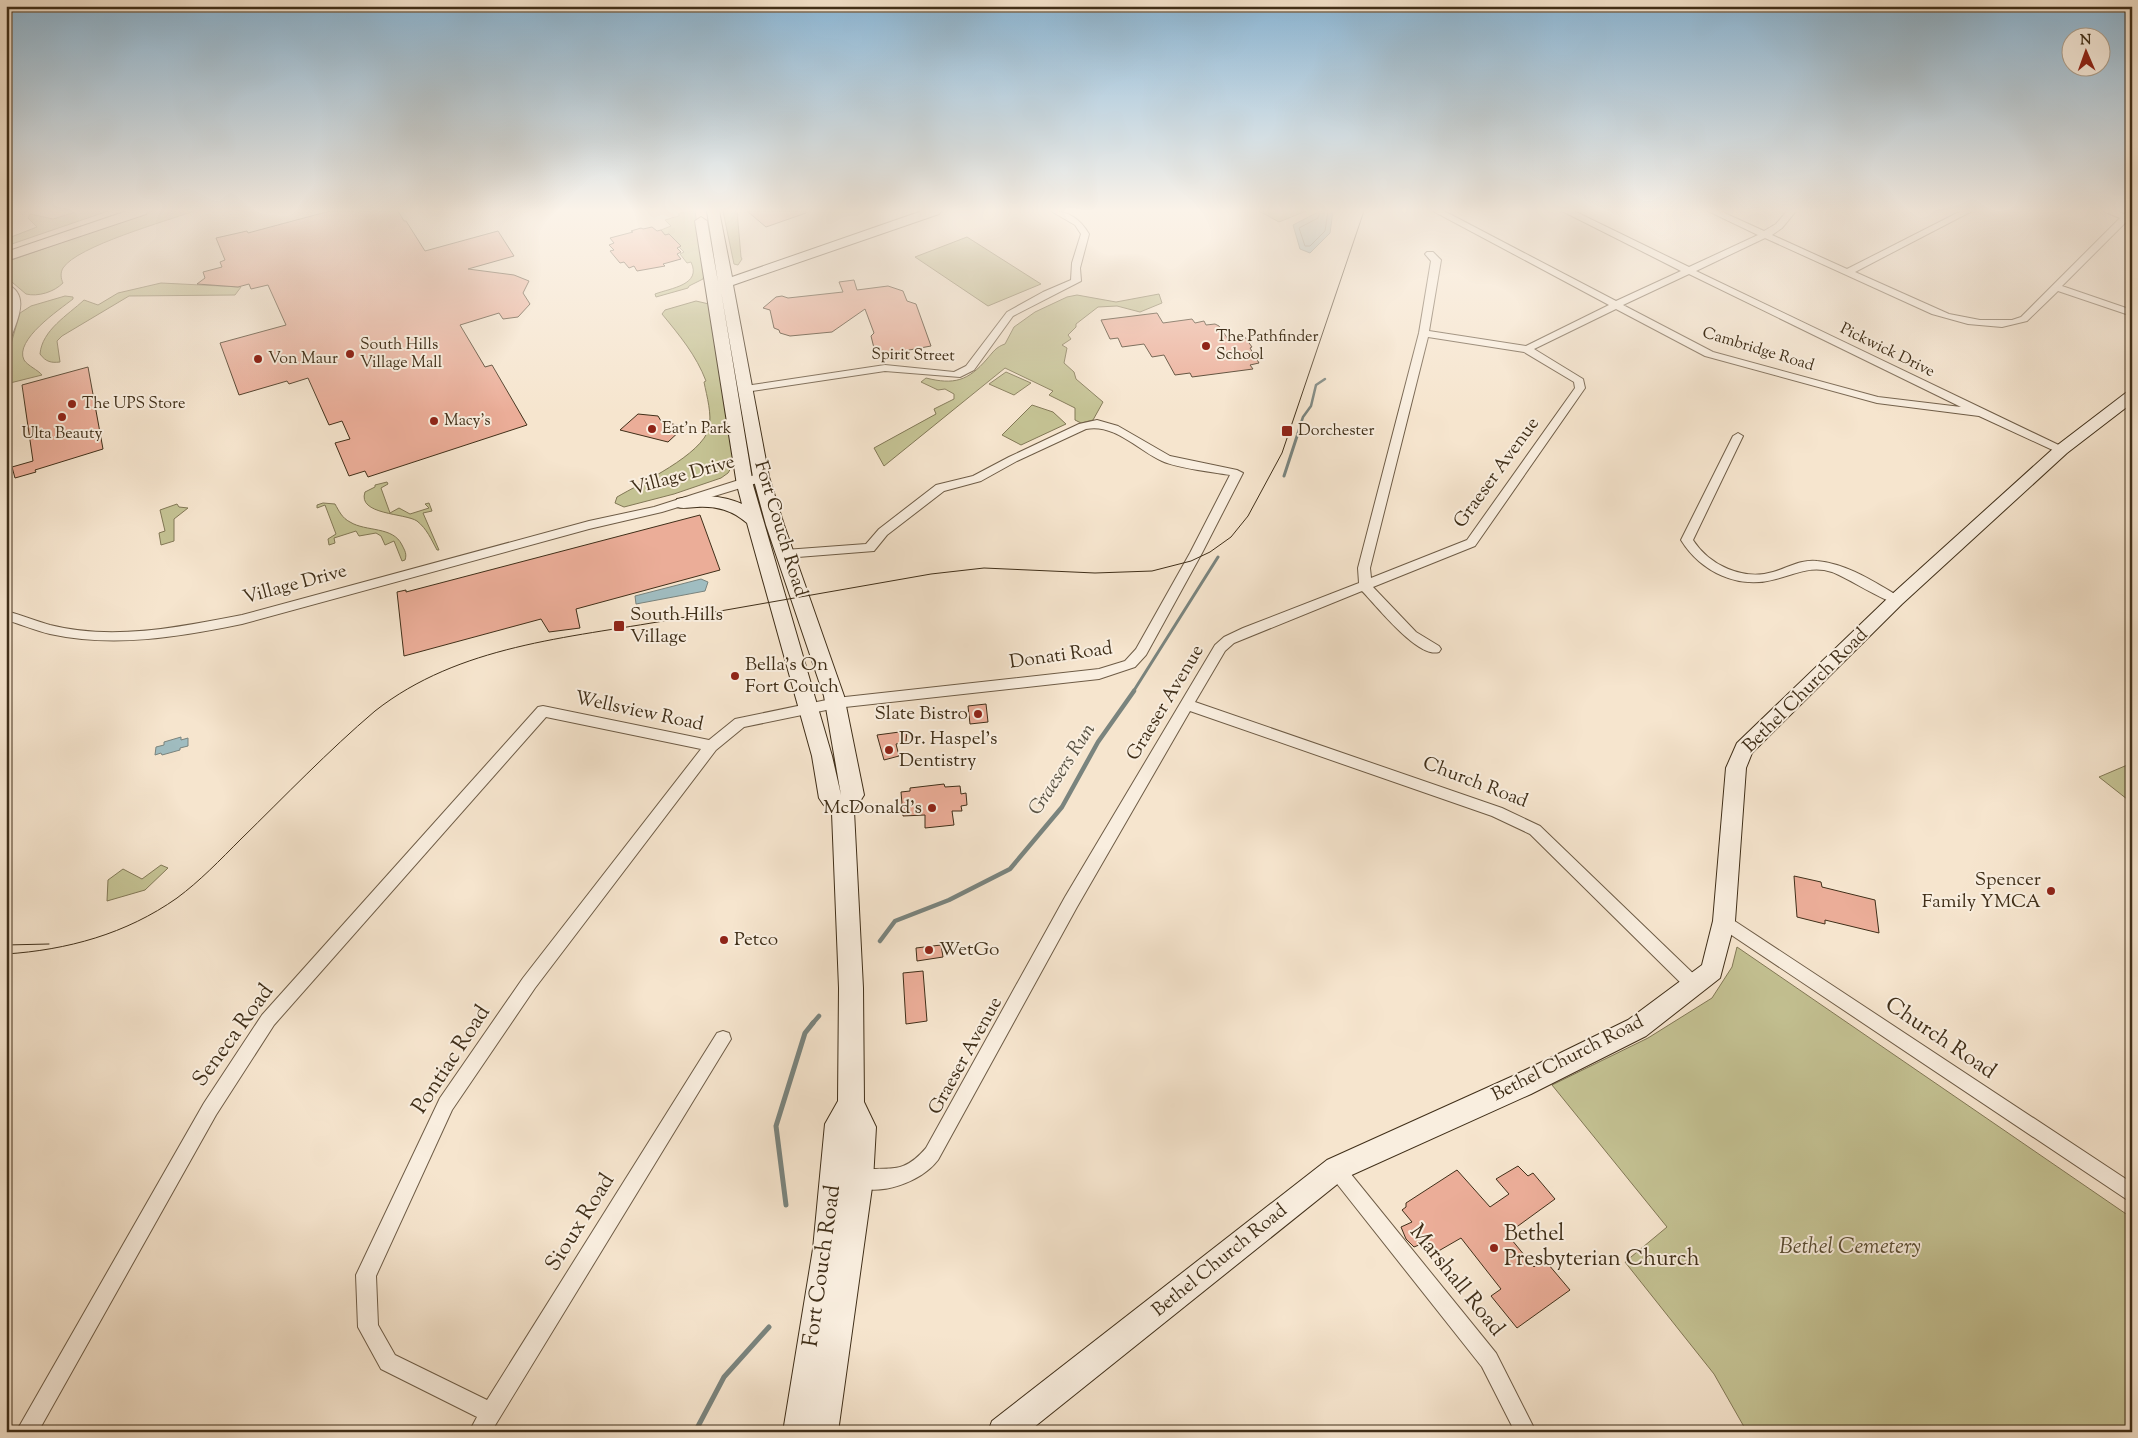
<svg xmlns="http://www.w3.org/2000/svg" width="2138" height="1438" font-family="'Sorts Mill Goudy',serif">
<rect width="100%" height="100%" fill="#f6e5ce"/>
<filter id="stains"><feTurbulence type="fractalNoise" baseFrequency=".004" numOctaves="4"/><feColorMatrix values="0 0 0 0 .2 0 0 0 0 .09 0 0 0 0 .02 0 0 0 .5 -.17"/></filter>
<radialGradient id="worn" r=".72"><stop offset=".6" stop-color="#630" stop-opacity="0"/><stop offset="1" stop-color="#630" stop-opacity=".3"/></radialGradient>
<!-- green -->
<path fill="#c4c293" stroke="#827856" d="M79,211H108L6,246V239L37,227L28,218L30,214L53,219Z
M151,211H194C167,221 77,246 63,268C60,273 61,279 63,283C54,292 38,297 26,294L6,277V262Z
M695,211L704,275L703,279L689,286L688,288L656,297L655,294C671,288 702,285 691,262L687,263L680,254L684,252L679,247L681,246L669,234L665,235L661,230L671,226L665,220L679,216V213Z
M723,211H737L741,257L742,259L738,265L734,264Z
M1259,211H1306L1279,222Z
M967,237L1041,284L988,306L915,257Z
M161,283L241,287L235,295L129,296L62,336L57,341L60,362C51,363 46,362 40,354C42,330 68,315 84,300L98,305L118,293Z
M1159,294L1162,303L1140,312L1117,306L1098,307L1076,324V327L1068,335L1071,339L1062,345L1067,348L1064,363L1074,372L1076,379L1103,402L1093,420L1081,423L1075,420V408L1049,395L1053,391L1005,368L884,466L874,448L936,414L934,409L954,399V394L945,389L938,390L921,382L926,378C954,385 968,381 987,359C993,352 996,347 1005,344L1014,327L1035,312L1067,297L1077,295L1116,302Z
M65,296L73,297V299C59,310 14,340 24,360C28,366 38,370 42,375L6,384L8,354L20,313L31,306Z
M696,301L709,304L734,463L728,473L721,478L674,494L624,507L615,503L617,497C641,483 702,455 709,428C712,414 707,397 704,382L706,381C696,355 680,336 662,314L665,310Z
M1006,372L1031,383L1014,395L989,384Z
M1032,405L1053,412L1066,424L1021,445L1002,435Z
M387,482L388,484L381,488L390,513L399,508L410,514L429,508L425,504L429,503L432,511L423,513L439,550H437C431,539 427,529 417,521C405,513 357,515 365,492L375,487V485Z
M323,503L335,504C339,511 342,518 350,522C366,532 393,526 402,545C405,551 407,554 405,560L402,561L394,541L385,545L381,536L376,533L359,536L356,531L334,538L335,543L329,545L328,539L336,534L325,505L317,508V505Z
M177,504L179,507L188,508L174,519V541L161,545L159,533L165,531L160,510Z
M2132,763V803L2099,777Z
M161,865L168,868L145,890L107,901L108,880L123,869L142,879Z
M1737,947L2132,1218V1432H1747L1714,1374L1625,1262L1667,1227L1552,1085L1648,1038L1712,998L1732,967Z"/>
<!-- water -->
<path fill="#a0bdc1" stroke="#7a847e" d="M1320,211H1333L1330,233L1310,253L1300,249L1293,225Z
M701,579L708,582L705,591L636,604L635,596Z
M181,737V740L188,738V746L180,748V750L162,755L161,753L155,755L156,747L164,745V742Z"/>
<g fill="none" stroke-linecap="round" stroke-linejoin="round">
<!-- shore -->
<path stroke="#70766d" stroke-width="1" d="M1321,211L1318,218L1299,228L1305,246H1310L1325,231L1328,211"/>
<!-- stream-far3 -->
<path stroke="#7a847e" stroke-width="2.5" d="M1300,426L1303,417L1311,406L1316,385L1325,379"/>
<!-- stream-far2 -->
<path stroke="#7a847e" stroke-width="3" d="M1284,476L1301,424
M1133,692L1218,557"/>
<!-- stream-far1 -->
<path stroke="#7a847e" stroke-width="4.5" d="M880,941L895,921L949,900L1010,869L1062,807L1098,742L1134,691
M812,1024L819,1016"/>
<!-- stream -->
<path stroke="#7a847e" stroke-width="5" d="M786,1205L776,1126L805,1033L813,1023
M695,1432L724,1377L769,1327"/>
</g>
<!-- building -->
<path fill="#ebad98" stroke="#402f19" d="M330,211H398L404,221H406L425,251L498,231L514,256L468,269L514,275L529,281L523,293L530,304L518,317L503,319L499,313L460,325L485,367L492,365L527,425L368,477L365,471L349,476L335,443L350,439L342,421L329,425L308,378L289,384L287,381L239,395L220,343L286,325L268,285L251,289L249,284L238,287L197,284L205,278L203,272L222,267L220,262L225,260L216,238L247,231L248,233Z
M747,211H806V213L766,227Z
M652,227L657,231L661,230L665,235L669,234L681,246L677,248L681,252L677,254L681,259L663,264L665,266L637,271L634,266L629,268L624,262L620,263L610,251L614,250L609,245L614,243L610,238L633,232L631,231L641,228L643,229Z
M854,280L857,290L888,286L903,291L907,301L916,304L931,346L882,355L875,352L871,336L874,333L865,309L832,332L790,336L780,333L779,330L774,328L770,310L763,308L776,297L782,296L788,298L843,292L839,282Z
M1157,313L1163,323L1192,319L1195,323L1204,321L1206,325L1215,324L1219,326L1228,339L1244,336L1252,347L1250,348L1259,363L1250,365L1253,369L1192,377L1190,373L1175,375L1164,355L1152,357L1144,344L1122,347L1118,338L1110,339L1101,320Z
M88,367L103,449L35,470L36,472L15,478L12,467L33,461L22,385Z
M638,414L658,416L661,421L684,427L668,442L620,430Z
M700,515L720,570L576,609L580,628L549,632L541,619L404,656L397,592L406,590V592Z
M986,704L988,722L970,724L968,706Z
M907,731L906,742L896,744L899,756L884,760L877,735Z
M944,784L945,787L960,786L961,794L966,793L967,805L961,806L962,811H952L954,825L925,828V815L903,816L901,792L910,791V788Z
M1794,876L1821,882L1822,887L1875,900L1879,933L1825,920V924L1797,917Z
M941,945L943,957L917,961L916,948Z
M923,971L927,1021L906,1024L903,973Z
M1518,1166L1528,1176L1533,1173L1555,1199L1507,1234L1534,1267L1543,1258L1570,1290L1517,1328L1491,1296L1501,1289L1461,1238L1435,1253L1426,1242L1414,1247L1406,1239L1401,1227L1412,1222L1402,1210L1406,1207V1203L1457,1170L1490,1207L1509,1194L1496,1179Z"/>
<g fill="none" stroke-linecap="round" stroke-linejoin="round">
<!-- street casing -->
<g stroke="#6e5c46" stroke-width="2">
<path id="street" d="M1051,211C1069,211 1080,219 1089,234L1080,268L1081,281L1013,316L974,370L960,377L885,371L745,392L740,389L745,386L885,365L954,372L966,366L1007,312L1043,292L1071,280L1072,263L1081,234L1075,225Z
M1433,211H1444L1616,301L1681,271L1562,211H1574L1689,267L1758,235L1708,211H1720L1764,231L1776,224L1787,211H1796L1782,228L1772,235L1847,269L1961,211H1972L1855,272L1949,314L1980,320H2012L2021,317L2120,218L2103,211H2117L2124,214L2127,211H2132V222L2128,220L2062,286L2132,310V316L2058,291L2027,321L2002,327L1968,324L1932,314L1765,238L1696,271L2065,448L2067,450L2065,452H2057L1979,416L1877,403L1705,356L1616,309L1534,349L1583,379L1585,388L1475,546L1373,587L1416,632L1439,646L1441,649L1439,652C1418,659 1376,605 1362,591L1234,643L1225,651L1195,702L1502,808L1540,826L1701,981L1703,986L1701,991L1695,993L1689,991L1530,834L1492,816L1190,711L1077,907L938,1160C921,1182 880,1197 854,1186L851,1180L854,1174C884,1161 898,1181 926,1148L1065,897L1215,645L1224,637L1243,628L1359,583L1358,568L1419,333L1431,261L1425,254L1427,252H1433L1441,260L1429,331L1526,346L1609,305ZM1689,274L1961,407L1878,397L1713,352L1623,305ZM1428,337L1524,352L1574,382L1575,388L1467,540L1371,578L1370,568Z
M6,284C31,294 17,320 11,338L6,341V322L12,303L10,297L6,293Z
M1097,420L1118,426L1170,456L1237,470L1243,473L1202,553L1146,655L1135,667L1099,679L836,708L744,727L716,750L535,988L452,1110L376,1276L378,1325L395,1355L487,1400L717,1033L723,1031L729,1033L731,1039L491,1432H469L477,1417L381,1369L358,1327L356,1275L440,1098L523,978L701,749L546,717L274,1025L216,1115L38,1432H16L204,1103L262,1015L538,707L543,706L709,740L735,719L836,698L1099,669L1125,661L1136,649L1190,553L1230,475C1212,472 1177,468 1162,461C1138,450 1114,423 1086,429L1017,461L981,481L944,491L887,535L874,551L785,558L779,554L785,550L866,544L879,529L936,485L973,476L1009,457L1079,424Z
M1738,433L1743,436L1693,540C1709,565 1743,581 1773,572C1787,568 1801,559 1817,561C1848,564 1874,582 1900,597L1902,600L1900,603C1890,606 1847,577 1832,572C1811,565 1796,574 1776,579C1738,590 1701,572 1681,540L1733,436Z
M761,473L767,477L757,483L662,512L589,529L242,624C179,637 114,648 50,634C36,631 21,624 6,620V611C21,615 36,621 50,625C113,641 180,627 242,615L589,521L654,507Z
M1724,914L2132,1183V1203L1718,926L1716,921L1718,916Z
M1336,1160L1342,1163L1496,1353L1536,1432H1515L1482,1367L1330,1175L1327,1169L1330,1163Z"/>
</g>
<!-- secondary casing -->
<g stroke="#402f19" stroke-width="2">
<path id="secondary" d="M707,211H719L732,277L922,211H941L939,214L733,285L769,477L784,525L844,696L864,795L854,811L863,988L864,1102L876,1127L873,1180L838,1432H783L813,1249L825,1124L838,1101L839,988L832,813L823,804L819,798L812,756L747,523C732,510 717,506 697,507C690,507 684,509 677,507L675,503L677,499C698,494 722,495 742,504L737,485L695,221L701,217L707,221L718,282ZM721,291L753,477L766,525L824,696L841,795L832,756L753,485Z
M2132,390V403L2067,453L1902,604L1752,753L1746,768L1735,921L1720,978L1646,1036L1531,1094L1345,1178L1028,1432H988L992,1421L1327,1160L1513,1076L1628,1020L1702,965L1713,921L1726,768L1737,743L1890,596L2055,447L2127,392Z"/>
</g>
<!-- primary casing -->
<g stroke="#402f19" stroke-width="2">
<path id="primary" d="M127,211H147L146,214L6,261V252Z"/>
</g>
<!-- street -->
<use href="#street" fill="#f9eedf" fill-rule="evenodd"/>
<!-- secondary -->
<use href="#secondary" fill="#f9eedf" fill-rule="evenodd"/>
<!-- primary -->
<use href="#primary" fill="#f6e5ce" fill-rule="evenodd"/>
<!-- tram -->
<path stroke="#402f19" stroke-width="1" d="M6,945L49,944
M6,954C67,950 126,934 177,898C200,881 220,860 241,839C285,796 328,751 375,711C459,645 568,638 669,620C756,605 844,589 931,574L984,568L1095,573L1152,571L1191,561L1210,552L1231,537L1248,516L1282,453L1364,211"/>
</g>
<!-- sky -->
<linearGradient id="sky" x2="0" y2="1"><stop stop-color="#8bb8d8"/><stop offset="0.51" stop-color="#fbf3e9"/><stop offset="1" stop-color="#fbf3e9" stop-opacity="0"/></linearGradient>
<rect width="2138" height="413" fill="url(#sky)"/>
<!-- markers -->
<g fill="#8f2418" stroke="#f9eedf" stroke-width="2">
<circle cx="1206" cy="346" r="5"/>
<circle cx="350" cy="354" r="5"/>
<circle cx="258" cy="359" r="5"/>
<circle cx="72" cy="404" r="5"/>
<circle cx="62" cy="417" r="5"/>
<circle cx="434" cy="421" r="5"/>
<circle cx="652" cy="429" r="5"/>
<rect x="1281" y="425" width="12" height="12" rx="2.5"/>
<rect x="613" y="620" width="12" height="12" rx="2.5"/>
<circle cx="735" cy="676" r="5"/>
<circle cx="978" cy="714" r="5"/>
<circle cx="889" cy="750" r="5"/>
<circle cx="932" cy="808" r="5"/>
<circle cx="2051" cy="891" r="5"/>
<circle cx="724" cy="940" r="5"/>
<circle cx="929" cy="950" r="5"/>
<circle cx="1494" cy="1248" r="5"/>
</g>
<g text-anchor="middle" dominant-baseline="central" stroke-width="4" stroke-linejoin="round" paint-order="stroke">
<!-- far-poi labels -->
<g font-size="16" fill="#402f19" stroke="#f9eedf" text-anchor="start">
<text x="1216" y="337">The Pathfinder<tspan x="1216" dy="18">School</tspan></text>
<text x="360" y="345">South Hills<tspan x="360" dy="18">Village Mall</tspan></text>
<text x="268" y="359">Von Maur</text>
<text x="82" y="404">The UPS Store</text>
<text x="444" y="421">Macy's</text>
<text x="662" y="429">Eat'n Park</text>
<text x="1298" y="431">Dorchester</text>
<text x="62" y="434" text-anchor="middle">Ulta Beauty</text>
</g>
<!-- far-street labels -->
<g font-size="16" fill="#402f19" stroke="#f9eedf">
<text transform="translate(1758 350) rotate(17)">Cambridge Road</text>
<text transform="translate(1887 351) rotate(26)">Pickwick Drive</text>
<text transform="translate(913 356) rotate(1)">Spirit Street</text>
</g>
<!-- street labels -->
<g font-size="19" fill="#402f19" stroke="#f9eedf">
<text transform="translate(1497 473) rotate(-54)">Graeser Avenue</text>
<text transform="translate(683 476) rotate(-15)">Village Drive</text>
<text transform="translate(780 529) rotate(73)">Fort Couch Road</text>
<text transform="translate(295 585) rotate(-15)">Village Drive</text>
<text transform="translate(1061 656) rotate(-8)">Donati Road</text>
<text transform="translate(1806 691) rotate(-45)">Bethel Church Road</text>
<text transform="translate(1166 703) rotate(-59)">Graeser Avenue</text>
<text transform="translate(639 712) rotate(12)">Wellsview Road</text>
<text transform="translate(1475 783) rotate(21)">Church Road</text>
<text transform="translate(966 1056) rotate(-61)">Graeser Avenue</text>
<text transform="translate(1568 1059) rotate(-27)">Bethel Church Road</text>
<text transform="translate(1220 1261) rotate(-39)">Bethel Church Road</text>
</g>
<!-- poi labels -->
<g font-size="19" fill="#402f19" stroke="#f9eedf" text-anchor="start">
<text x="630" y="615">South Hills<tspan x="630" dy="22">Village</tspan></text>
<text x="745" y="665">Bella's On<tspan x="745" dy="22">Fort Couch</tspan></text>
<text x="968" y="714" text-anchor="end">Slate Bistro</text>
<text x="899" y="739">Dr. Haspel's<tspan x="899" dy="22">Dentistry</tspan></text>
<text x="922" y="808" text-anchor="end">McDonald's</text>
<text x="2041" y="880" text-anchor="end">Spencer<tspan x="2041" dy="22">Family YMCA</tspan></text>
<text x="734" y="940">Petco</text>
<text x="939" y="950">WetGo</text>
</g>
<!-- water labels -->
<g font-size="20" font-style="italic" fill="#585243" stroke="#f9eedf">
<text transform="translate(1063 770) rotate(-57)">Graesers Run</text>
</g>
<!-- near-street labels -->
<g font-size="22" fill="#402f19" stroke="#f9eedf">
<text transform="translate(234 1036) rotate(-54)">Seneca Road</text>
<text transform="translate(1940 1039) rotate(34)">Church Road</text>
<text transform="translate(452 1060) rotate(-57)">Pontiac Road</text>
<text transform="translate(581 1223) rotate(-58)">Sioux Road</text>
<text transform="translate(823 1266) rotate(-82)">Fort Couch Road</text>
<text transform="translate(1456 1281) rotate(51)">Marshall Road</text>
</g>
<!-- near-poi labels -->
<g font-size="22" fill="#402f19" stroke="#f9eedf" text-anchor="start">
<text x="1504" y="1235">Bethel<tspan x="1504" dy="25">Presbyterian Church</tspan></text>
</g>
<!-- near-park labels -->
<g font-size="22" font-style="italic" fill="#5a4c31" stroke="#f9eedf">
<text x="1850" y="1248">Bethel Cemetery</text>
</g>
</g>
<!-- margin -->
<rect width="2138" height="1438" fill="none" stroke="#f6e5ce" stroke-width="25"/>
<rect x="8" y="8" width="2123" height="1423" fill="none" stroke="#402f19" stroke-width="2.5"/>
<rect x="12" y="12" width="2113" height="1413" fill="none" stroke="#402f19"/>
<!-- north arrow -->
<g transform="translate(2086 52) rotate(358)"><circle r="24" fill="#f9eedf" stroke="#afa290"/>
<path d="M0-4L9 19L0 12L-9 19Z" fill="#8f2418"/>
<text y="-8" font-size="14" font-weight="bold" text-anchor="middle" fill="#402f19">N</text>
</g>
<rect width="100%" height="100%" filter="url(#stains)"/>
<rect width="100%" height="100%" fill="url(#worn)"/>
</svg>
